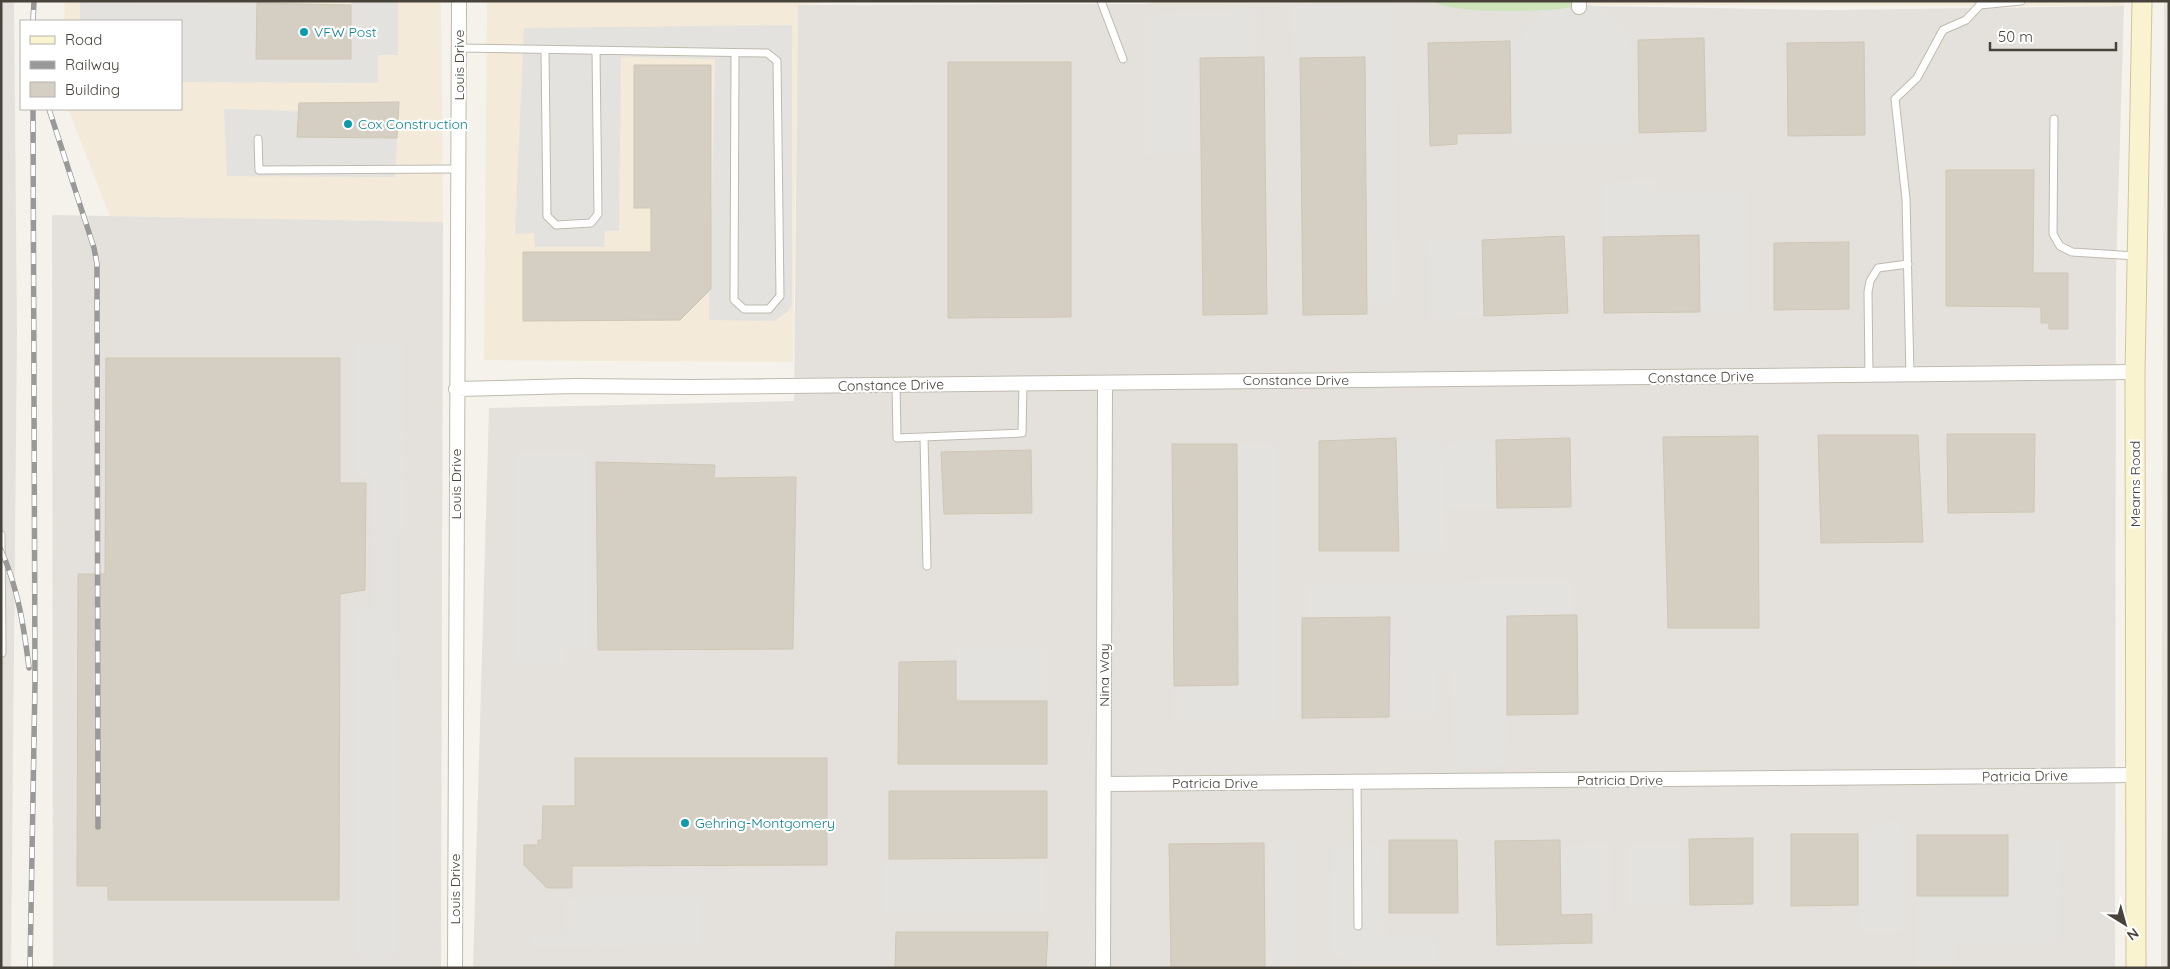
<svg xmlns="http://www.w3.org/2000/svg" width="2170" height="969" font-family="Quicksand,sans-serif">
<rect width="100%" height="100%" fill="#f4f2eb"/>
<!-- residential -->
<path fill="#e7e4da" d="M2164,1H2169V968H2161Z"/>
<!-- commercial -->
<path fill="#f3ead9" d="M65,1H441L443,222L110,216L68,109H181V21H64Z
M487,1H841L798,5L793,362L484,360Z
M1148,1H2124V6L1149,4Z"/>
<!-- industrial -->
<path fill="#e4e1dc" d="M1,1H14L17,333L11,968H1Z
M1428,3L1828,10L2124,6L2116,271L2115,968H473L489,408L794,401L798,5Z
M52,215L443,222L441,968H53Z"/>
<!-- green -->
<path fill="#cde4b8" d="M1433,1H1571L1572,8C1546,11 1451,15 1433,1Z"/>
<!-- parking -->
<path fill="#e3e2df" d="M351,1H398V55H378V83L181,82V21H80V2L257,3V59H350Z
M1391,3L1397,301L1367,302L1365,57L1293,58L1292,5Z
M1591,5L1603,9L1631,37L1632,142L1511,144L1510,41L1520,42L1527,24L1550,10Z
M1258,10L1256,57L1200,58L1197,152L1143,155L1144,14Z
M792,25V305L787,312L774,321L709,320L715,59L621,57L619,231H605L604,247H535L534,233L515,234L524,28Z
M224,109L298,111L297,136L397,138L395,177L227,176Z
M1655,180L1657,192L1746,191V315L1700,312L1699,236L1603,237L1601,182Z
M1482,240L1484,316L1430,318L1428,241Z
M355,343H403L404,527L395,536L397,957L355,958L353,610H373L372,477L356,476Z
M1444,441L1447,550L1399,551L1397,442Z
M1496,442L1497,508L1449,509L1447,443Z
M1276,443L1277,721L1175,722L1174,686L1238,685L1237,444Z
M514,453H591L590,649H565V663H513Z
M1572,579L1573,613L1507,616V715L1504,765L1456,766L1451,671H1436L1437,717H1392L1390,617H1306L1307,585Z
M956,646L1047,647L1048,696H956Z
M1903,821L1904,931L1859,932L1858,834H1871L1872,822Z
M2009,838H2060L2059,942L1953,943V968H1917V896H2008Z
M1268,842H1297L1296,968H1267Z
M1609,844L1611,913L1561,915L1560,846Z
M1682,844L1683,905L1627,906L1626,845Z
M1382,845L1385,938L1437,937L1438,968H1357L1349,955H1331L1333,846Z
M1044,862V911L884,912V863Z
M702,898V946L531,947V935H566V899Z"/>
<!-- building -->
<path fill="#d5cec2" stroke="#cfc7b5" d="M257,3L351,5V59H256Z
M1704,38L1706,131L1639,133L1638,40Z
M1510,41L1511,133L1457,134V144L1430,146L1428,43Z
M1864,42L1865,135L1788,136L1787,43Z
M1264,57L1267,314L1203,315L1200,58Z
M1365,57L1367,314L1303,315L1300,58Z
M948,62H1071V317L948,318Z
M634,65H711V289L680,320L523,321V252H651V208H634Z
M399,102L397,138L297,137L299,103Z
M1946,170H2034L2033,273H2068V329H2049V323H2041V307L1946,306Z
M1699,235L1700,312L1604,313L1603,237Z
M1564,236L1568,313L1484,316L1482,240Z
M1849,242V309L1774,310V243Z
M106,358H340V483H366L365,590L340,594L339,900H108V886H77L78,574H105Z
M1947,434H2035L2034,512L1948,513Z
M1818,435H1918L1923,542L1821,543Z
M1758,436L1759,628H1668L1663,437Z
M1396,438L1399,551H1319V441Z
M1570,438L1571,507L1497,508L1496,440Z
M1172,444H1237L1238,685L1174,686Z
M1031,450L1032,513L944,514L941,452Z
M596,462L715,465L714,478L796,477L793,649L598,650Z
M1577,615L1578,714L1507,715V616Z
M1390,617L1389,717L1302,718V618Z
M956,661V701H1047V764H898L899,662Z
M575,758H827V865L572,866V888H547L524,865V845H538V840H542L543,806H575Z
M889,791H1047V858L889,859Z
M1791,834H1858V905L1791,906Z
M1917,835H2008V896H1917Z
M1753,838V904L1690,905L1689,839Z
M1389,840H1457L1458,913H1389Z
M1560,840L1561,915L1592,914V943L1497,945L1495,841Z
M1264,843L1265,968H1171L1169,844Z
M896,932H1048L1046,968H895Z"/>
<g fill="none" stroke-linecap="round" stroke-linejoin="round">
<!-- lane casing -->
<g stroke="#bfbaae" stroke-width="9">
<path id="lane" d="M1101,1L1123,59
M1980,5L2021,1
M459,48L767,53L777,61L780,296L769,309H744L734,300L735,53
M545,50L547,216L556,225L591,223L598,214L596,50
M2054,119L2053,234L2060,246L2072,252L2136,256
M258,139L259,170L459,169
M1869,375L1868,292L1870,281L1878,268L1908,264
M1910,375L1906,199L1895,99L1917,78L1943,30L1966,20L1980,5V1
M896,385L897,438L1022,433L1023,384
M924,437L927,566
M1,535L2,653
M1357,782L1358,926"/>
</g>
<!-- street casing -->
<g stroke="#bfbaae" stroke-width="16">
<path id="street" d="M1579,1V7
M456,389L575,386L691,387L2135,372
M1105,784L2136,775
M455,968L459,1
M1103,968L1105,383"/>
</g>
<!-- secondary casing -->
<g stroke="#cfc69f" stroke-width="21">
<path id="secondary" d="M2136,968L2135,372L2142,1"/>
</g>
<!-- lane -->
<use href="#lane" stroke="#fff" stroke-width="7"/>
<!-- street -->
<use href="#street" stroke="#fff" stroke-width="14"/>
<!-- secondary -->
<use href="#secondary" stroke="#faf3cf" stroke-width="19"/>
<!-- rail casing -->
<g stroke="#999" stroke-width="5.5">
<path id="rail" d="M33,21L34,1
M49,109L94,248L97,264L98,827
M1,550C18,588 24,627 29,668
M30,968L35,682L33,109"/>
</g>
<!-- rail -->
<use href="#rail" stroke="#fff" stroke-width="4" stroke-dasharray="11" stroke-linecap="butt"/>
</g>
<!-- markers -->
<g fill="#0f9aa8" stroke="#fff" stroke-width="2">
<circle cx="304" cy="32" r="5"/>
<circle cx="348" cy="124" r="5"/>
<circle cx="685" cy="823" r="5"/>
</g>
<g text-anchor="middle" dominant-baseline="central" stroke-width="4.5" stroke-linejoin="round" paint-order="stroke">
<!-- culture labels -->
<g font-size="14" fill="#0d838f" stroke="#fff" text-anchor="start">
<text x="314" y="32">VFW Post</text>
<text x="358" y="124">Cox Construction</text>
<text x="695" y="823">Gehring-Montgomery</text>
</g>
<!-- street labels -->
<g font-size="14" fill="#48433a" stroke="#fff">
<text transform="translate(459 65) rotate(-90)">Louis Drive</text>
<text transform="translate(1701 377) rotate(-1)">Constance Drive</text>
<text x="1296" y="380">Constance Drive</text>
<text transform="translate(891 385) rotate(-1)">Constance Drive</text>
<text transform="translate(456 484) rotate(-90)">Louis Drive</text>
<text transform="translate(2135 484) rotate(-90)">Mearns Road</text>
<text transform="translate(1104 675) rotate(-90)">Nina Way</text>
<text transform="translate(2025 776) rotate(-1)">Patricia Drive</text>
<text x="1620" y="780">Patricia Drive</text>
<text x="1215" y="783">Patricia Drive</text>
<text transform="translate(455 889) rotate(-90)">Louis Drive</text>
</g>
</g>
<!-- border -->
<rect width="2170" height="969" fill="none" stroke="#48433a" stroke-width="5"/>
<!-- legend -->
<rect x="20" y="20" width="162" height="90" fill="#ffffff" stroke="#b6b4b0"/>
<rect x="30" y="36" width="25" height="8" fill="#faf3cf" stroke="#b6b4b0"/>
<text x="65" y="45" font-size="15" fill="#48433a">Road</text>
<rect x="30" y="61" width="25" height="8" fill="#999999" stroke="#b6b4b0"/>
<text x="65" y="70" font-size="15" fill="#48433a">Railway</text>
<rect x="30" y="82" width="25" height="15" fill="#d5cec2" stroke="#b6b4b0"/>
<text x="65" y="95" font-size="15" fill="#48433a">Building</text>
<!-- north arrow -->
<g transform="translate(2125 924) rotate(143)" stroke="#ffffff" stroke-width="4" paint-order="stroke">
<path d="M0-4L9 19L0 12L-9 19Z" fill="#48433a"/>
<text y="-8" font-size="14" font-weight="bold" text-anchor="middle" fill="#48433a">N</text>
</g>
<!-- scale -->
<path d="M1990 42v8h126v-8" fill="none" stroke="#48433a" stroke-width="2.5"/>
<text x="1998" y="42" font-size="15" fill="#48433a" stroke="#ffffff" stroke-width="4" paint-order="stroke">50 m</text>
</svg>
